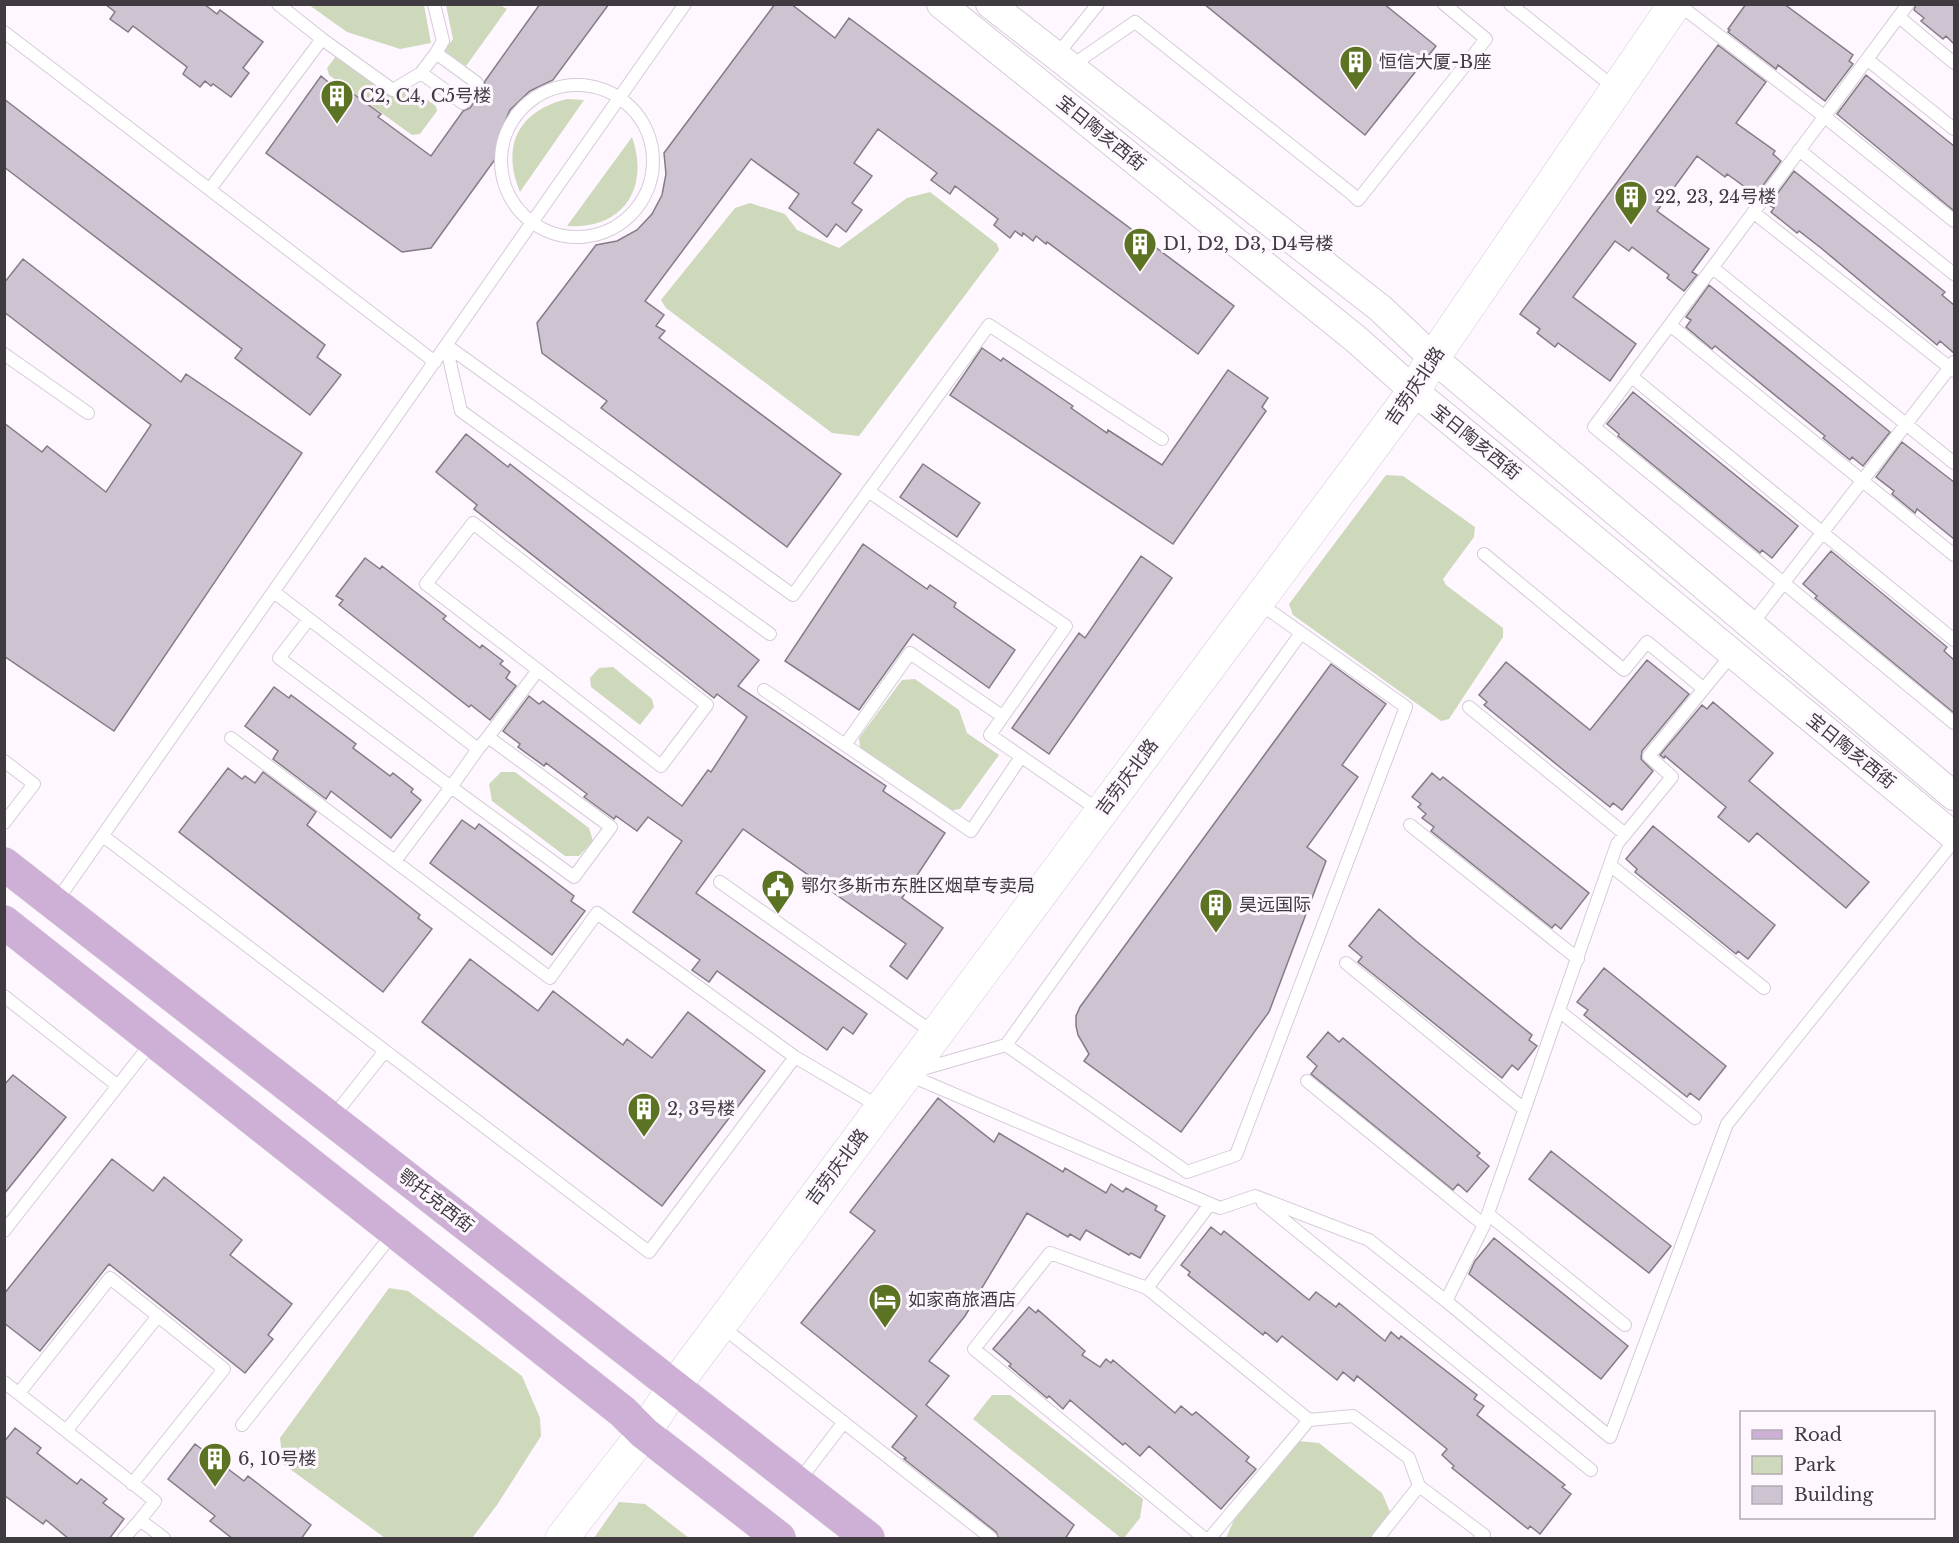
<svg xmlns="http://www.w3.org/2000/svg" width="1959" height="1543" font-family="'Libre Baskerville','Noto Sans SC',serif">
<rect width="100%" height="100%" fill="#fef7ff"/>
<!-- green -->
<path fill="#ced9bb" d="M309,5H424L431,43L400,49L347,32Z
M446,5H500L507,9L466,66L444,51L453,39Z
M337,55L393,96L408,87L436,106L437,111L420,134L412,135L329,75L327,68Z
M567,99L584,100L520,192C501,146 518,111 567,99Z
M632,137C650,188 623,230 567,226Z
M930,192L997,244L999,250L859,436L832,433L666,308L661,300L735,208L750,203L785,214L797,230L839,248L907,198Z
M1386,475L1403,476L1475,527L1474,537L1443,579L1446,585L1503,628V637L1449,719L1441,721L1293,615L1289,604Z
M613,667L652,699L654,707L640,725L591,687L590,678L599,668Z
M915,679L959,710L967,733L999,755L960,809L947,811L860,748L859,738L902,680Z
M501,772H515L589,828L593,841L579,856H565L492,801L489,784Z
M389,1288L408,1291L522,1376L540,1418L541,1436L497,1505L472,1538H385L283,1464L280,1438Z
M992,1395H1010L1143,1499L1140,1518L1124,1538H1121L973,1419Z
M1299,1441L1319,1443L1382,1493L1391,1514L1372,1538H1226L1234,1520Z
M619,1502L645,1504L689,1538H594Z"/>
<!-- building -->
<path fill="#cec3d1" stroke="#857b87" stroke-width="1.5" d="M105,4H204L217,14L220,10L263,42L243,68L249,73L231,97L213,84L211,86L205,81L200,87L183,74L187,67L133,26L128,32L110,19L115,12Z
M540,4H609L553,80L530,91L510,110L500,133L496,158L431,248L402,252L266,153L321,76L333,86L337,82L381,114L378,117L431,156L463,111L470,108L484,88L485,81Z
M775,4H791L835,38L849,18L1234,306L1198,354L1047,242L1046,244L1036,236L1033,241L1023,233L1022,236L1015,231L1010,238L994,225L998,219L955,186L950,194L931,180L937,173L878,129L854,163L872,176L852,203L862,210L846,232L836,224L827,237L789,208L799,194L751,159L645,301L664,315L656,326L665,331L659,338L841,474L787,547L601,408L607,401L542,353L537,323L596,245L617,241L637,230L652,214L662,195L666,174L664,153Z
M1204,4H1384L1436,46L1365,135Z
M1746,4H1784L1853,55L1849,61L1853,64L1825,101L1778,65L1776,69L1728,32L1730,30L1728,29Z
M1916,4H1954V44L1946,36L1943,39L1921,21L1924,18L1914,10Z
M1718,45L1766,82L1736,123L1775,151L1773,154L1781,161L1756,195L1727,174L1725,177L1697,156L1657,211L1709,249L1692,272L1697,275L1684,291L1667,278L1669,275L1632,247L1629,251L1615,241L1573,297L1636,344L1610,381L1558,343L1555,347L1537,333L1540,329L1520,314Z
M1866,75L1954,146V211L1837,114Z
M4,99L325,345L317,357L341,375L310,415L235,358L242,349L4,167Z
M1794,171L1945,292L1942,295L1954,305V353L1940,341L1937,345L1821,248L1799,231L1797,233L1771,212L1774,208L1769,205Z
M23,259L181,382L186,374L302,453L114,731L4,656V423L42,452L47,446L106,492L151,425L4,312V283Z
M1709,285L1890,432L1863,466L1852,457L1850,460L1823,438L1825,436L1715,346L1712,349L1686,327L1691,320L1686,317Z
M982,348L1001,361L1003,358L1073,406L1071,408L1107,433L1108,430L1162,465L1228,370L1268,398L1262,407L1266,411L1173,544L950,395Z
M1633,392L1798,526L1772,558L1762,550L1760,553L1618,436L1619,434L1607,424Z
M466,434L508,467L510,464L759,660L738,686L886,786L883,791L945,833L902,898L943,928L907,979L890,966L906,944L743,829L696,893L867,1014L853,1034L843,1027L827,1050L717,971L709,982L692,970L700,960L633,912L682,841L648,817L637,831L616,816L614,819L584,797L587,794L546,763L544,766L518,747L520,744L503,731L529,696L539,704L543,701L682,806L708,770L711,772L747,717L717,694L714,698L474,509L477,505L436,472Z
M1902,442L1954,482V539L1917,509L1915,513L1892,494L1894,491L1876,477Z
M923,464L980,503L957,537L900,497Z
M863,544L927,589L930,585L956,603L954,607L1015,650L989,688L913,634L859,710L785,661Z
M1831,551L1947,647L1944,651L1954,660V713L1815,598L1817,596L1803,584Z
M1141,556L1172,578L1049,754L1012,728L1079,633L1085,638Z
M365,558L380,569L382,566L446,616L443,619L480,648L482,645L503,661L500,664L510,672L506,678L516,686L490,720L471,705L469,707L339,605L343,600L336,596Z
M1647,660L1689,694L1642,751L1641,759L1653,771L1622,810L1613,803L1610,807L1561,768L1484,705L1487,702L1479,695L1506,662L1590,730Z
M1331,664L1386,704L1342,765L1358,777L1307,847L1326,861L1269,1012L1181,1132L1084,1061L1089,1054L1078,1035L1076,1026V1016L1080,1007Z
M274,687L289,698L291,695L356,744L353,748L390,776L393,773L413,789L411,792L421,800L391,838L331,791L326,799L273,759L278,751L245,726Z
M1713,702L1773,753L1749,781L1869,882L1846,908L1757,833L1749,842L1718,817L1726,807L1665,756L1664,758L1660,755L1702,705L1707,709Z
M228,768L242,779L245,776L255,783L263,772L316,812L307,825L420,915L418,918L432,929L383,992L179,832Z
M1432,773L1440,780L1443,777L1589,893L1561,929L1555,924L1552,928L1431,831L1434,827L1422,818L1426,814L1418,807L1421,804L1412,797Z
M462,820L475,829L479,824L574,896L571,901L585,911L552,955L430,863Z
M1653,826L1775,925L1748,959L1738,951L1736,954L1657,890L1635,872L1637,869L1626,859Z
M1379,909L1416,941L1532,1035L1529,1040L1537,1046L1518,1070L1512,1065L1502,1078L1358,962L1362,957L1349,946Z
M470,959L538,1011L553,991L623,1045L627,1039L652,1058L688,1012L765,1071L662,1206L422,1022Z
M1604,968L1726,1066L1699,1100L1690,1093L1687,1097L1584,1015L1588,1010L1577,1002Z
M1328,1032L1339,1042L1343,1038L1480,1153L1477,1156L1489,1166L1467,1192L1458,1184L1453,1190L1311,1074L1317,1066L1307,1057Z
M13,1075L66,1117L4,1194V1085Z
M938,1098L994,1142L999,1133L1063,1172L1065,1168L1106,1193L1111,1184L1123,1192L1126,1188L1157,1206L1155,1210L1165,1216L1140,1258L1131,1253L1129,1255L1086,1230L1080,1240L1070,1234L1068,1237L1027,1213L965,1316L929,1361L949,1376L926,1405L1074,1525L1065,1539H999L996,1532L904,1459L906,1458L892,1447L917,1416L801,1323L875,1231L850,1212Z
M1551,1151L1671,1246L1649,1273L1529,1179Z
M112,1159L153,1191L164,1177L242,1240L230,1255L292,1304L268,1335L273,1339L245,1373L109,1264L40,1351L4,1323V1294Z
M1211,1227L1221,1235L1224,1231L1309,1300L1316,1292L1336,1307L1339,1303L1385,1341L1391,1332L1399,1339L1401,1336L1477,1395L1474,1399L1484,1406L1477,1415L1565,1485L1562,1487L1571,1494L1540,1534L1530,1526L1528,1529L1452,1468L1454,1466L1442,1455L1447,1449L1357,1376L1354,1381L1343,1372L1337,1380L1282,1336L1277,1342L1265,1332L1263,1335L1188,1275L1190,1272L1181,1265Z
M1494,1238L1628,1346L1601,1379L1469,1274L1475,1261Z
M1029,1307L1036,1313L1038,1310L1085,1351L1082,1355L1100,1367L1106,1359L1111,1363L1113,1360L1175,1413L1181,1406L1192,1415L1196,1412L1249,1457L1246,1461L1256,1469L1221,1509L1149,1446L1140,1456L1125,1443L1123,1445L1070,1400L1063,1409L1049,1396L1047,1398L1009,1366L1011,1364L993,1349Z
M15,1428L41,1448L37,1453L77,1484L81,1479L107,1499L103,1503L124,1519L109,1539H69L46,1520L43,1524L4,1495V1442Z
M195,1444L244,1481L248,1476L311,1525L301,1539H233L210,1521L215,1516L168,1479Z"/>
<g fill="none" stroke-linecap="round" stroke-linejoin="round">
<!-- service casing -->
<g stroke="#d6cbd8" stroke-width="14">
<path id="service" d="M278,4L322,39
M1510,4L1616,89
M1678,4L1825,117L1954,221
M1908,4L1594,427L1954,723
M1899,17L1954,63
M4,32L435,362
M1056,56L1098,4
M1868,60L1954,129
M1071,66L1135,22L1352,194L1358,200L1486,39L1444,4
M421,73L436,53L443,41L434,4
M501 161a76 76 0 1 1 152 0a76 76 0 1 1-152 0Z
M1799,150L1954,274
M210,189L322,39L393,90L421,73L463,103L477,83L436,53
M1753,212L1954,371
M1713,268L1954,463
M1670,325L1954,555
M446,345L793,595L989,325L1162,439
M446,345L461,411L770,634
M4,354L88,413
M1632,377L1954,640
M868,491L1066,626L990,735L1100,811
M1484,554L1624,670L1647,642L1704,689
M274,592L478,749L488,737L611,827L574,877L451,787L478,749
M309,619L279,658L451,787L395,861
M1751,625L1954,362
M1733,653L1649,756L1672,777L1617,844L1484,1225L1446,1301L1610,1437L1727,1124L1954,841
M764,690L845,745
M1469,707L1625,834
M1002,716L910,653L845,745L971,831L1021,757
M488,737L538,670L661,766L707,705L473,523L426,584L538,670
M231,738L550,978L597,913L795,1057L880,1107
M4,761L34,784L4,823
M1410,825L1578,959
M103,836L649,1252L795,1057
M1610,865L1764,988
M720,882L935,1034
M56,902L685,4
M1346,963L1524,1109
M4,996L118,1086
M1559,1011L1695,1118
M1006,1045L1301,633
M919,1070L1006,1045L1187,1172L1236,1155L1406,707L1259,603
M909,1075L1220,1208L1255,1196L1369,1240L1446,1301
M1307,1081L1484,1225
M332,1118L385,1051
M1263,1203L1591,1470
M1488,1214L1625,1325
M4,1231L153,1041
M1147,1288L1309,1420L1210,1538
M721,1326L991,1538
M4,1382L155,1501L140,1520
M19,1393L110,1278L158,1316
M1309,1420L1353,1416L1409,1458L1419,1486L1484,1535L1480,1538
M242,1425L394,1232
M66,1431L158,1316L224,1369L132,1484
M798,1482L844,1422
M124,1538L140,1520L164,1538
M1204,1538L974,1349L1050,1253L1147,1288L1210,1204
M1378,1538L1419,1486"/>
</g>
<!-- tertiary casing -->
<g stroke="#d6cbd8" stroke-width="30">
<path id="tertiary" d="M941,4L1357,340L1414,391L1954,836
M990,4L1380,308L1433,358L1954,796"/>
</g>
<!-- secondary casing -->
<g stroke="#d6cbd8" stroke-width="34">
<path id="secondary" d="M562,1538L644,1433L674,1387L1414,391L1433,358L1675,4"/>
</g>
<!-- primary casing -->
<g stroke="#d9d8d9" stroke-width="34">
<path id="primary" d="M4,864L868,1538
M4,922L623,1412L644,1433L779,1538"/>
</g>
<!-- service -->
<use href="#service" stroke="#fff" stroke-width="12"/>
<!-- tertiary -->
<use href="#tertiary" stroke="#fff" stroke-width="28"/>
<!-- secondary -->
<use href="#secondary" stroke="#fff" stroke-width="33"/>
<!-- primary -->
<use href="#primary" stroke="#ceafd6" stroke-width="33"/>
</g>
<!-- icons -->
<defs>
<g id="building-pin" transform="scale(1.725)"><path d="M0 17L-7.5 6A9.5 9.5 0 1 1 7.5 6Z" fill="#5d7324" stroke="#fef7ff"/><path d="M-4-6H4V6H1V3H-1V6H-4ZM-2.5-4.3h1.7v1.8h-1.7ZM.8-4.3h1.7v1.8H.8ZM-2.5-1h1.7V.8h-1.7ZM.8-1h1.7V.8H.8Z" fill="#fff"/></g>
<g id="civic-pin" transform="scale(1.725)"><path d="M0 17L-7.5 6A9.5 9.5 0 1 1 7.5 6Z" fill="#5d7324" stroke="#fef7ff"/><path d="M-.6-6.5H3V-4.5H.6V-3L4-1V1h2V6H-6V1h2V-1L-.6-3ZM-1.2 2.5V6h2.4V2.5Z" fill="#fff"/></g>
<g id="hotel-pin" transform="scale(1.725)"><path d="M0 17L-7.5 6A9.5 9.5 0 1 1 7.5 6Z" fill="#5d7324" stroke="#fef7ff"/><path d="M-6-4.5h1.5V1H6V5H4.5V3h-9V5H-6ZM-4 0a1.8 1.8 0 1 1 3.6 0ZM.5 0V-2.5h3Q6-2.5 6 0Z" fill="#fff"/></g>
</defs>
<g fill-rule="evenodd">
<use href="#building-pin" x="1356" y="62"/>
<use href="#building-pin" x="337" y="96"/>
<use href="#building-pin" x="1631" y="197"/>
<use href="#building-pin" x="1140" y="244"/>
<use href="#civic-pin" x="778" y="886"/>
<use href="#building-pin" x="1216" y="905"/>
<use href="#building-pin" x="644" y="1109"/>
<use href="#hotel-pin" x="885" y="1300"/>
<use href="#building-pin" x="215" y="1459"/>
</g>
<g text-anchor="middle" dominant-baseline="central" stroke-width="6" stroke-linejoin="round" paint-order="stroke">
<!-- poi labels -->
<g font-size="18" fill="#3f3b40" stroke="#fef7ff" text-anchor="start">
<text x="1379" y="62">恒信大厦-B座</text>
<text x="360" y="96">C2, C4, C5号楼</text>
<text x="1654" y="197">22, 23, 24号楼</text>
<text x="1163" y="244">D1, D2, D3, D4号楼</text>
<text x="801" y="886">鄂尔多斯市东胜区烟草专卖局</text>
<text x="1239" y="905">昊远国际</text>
<text x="667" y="1109">2, 3号楼</text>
<text x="908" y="1300">如家商旅酒店</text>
<text x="238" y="1459">6, 10号楼</text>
</g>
<!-- street labels -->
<g font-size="18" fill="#3f3b40" stroke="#fef7ff">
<text transform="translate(1101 133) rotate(39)">宝日陶亥西街</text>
<text transform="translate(1415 386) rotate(-56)">吉劳庆北路</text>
<text transform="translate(1476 442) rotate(39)">宝日陶亥西街</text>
<text transform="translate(1851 751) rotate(39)">宝日陶亥西街</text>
<text transform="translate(1127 777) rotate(-53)">吉劳庆北路</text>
<text transform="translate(837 1167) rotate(-53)">吉劳庆北路</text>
<text transform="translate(436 1201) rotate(38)">鄂托克西街</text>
</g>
</g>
<!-- border -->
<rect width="1959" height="1543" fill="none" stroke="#3f3b40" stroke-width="12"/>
<!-- legend -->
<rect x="1740" y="1411" width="195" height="108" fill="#fef7ff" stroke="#b2acb3" stroke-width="1.5"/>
<rect x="1752" y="1430" width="30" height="9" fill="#ceafd6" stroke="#b2acb3" stroke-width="1.5"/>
<text x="1794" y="1441" font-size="18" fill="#3f3b40">Road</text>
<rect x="1752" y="1456" width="30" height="18" fill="#ced9bb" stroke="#b2acb3" stroke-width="1.5"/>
<text x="1794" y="1471" font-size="18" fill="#3f3b40">Park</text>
<rect x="1752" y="1486" width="30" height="18" fill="#cec3d1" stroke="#b2acb3" stroke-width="1.5"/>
<text x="1794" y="1501" font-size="18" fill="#3f3b40">Building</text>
</svg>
